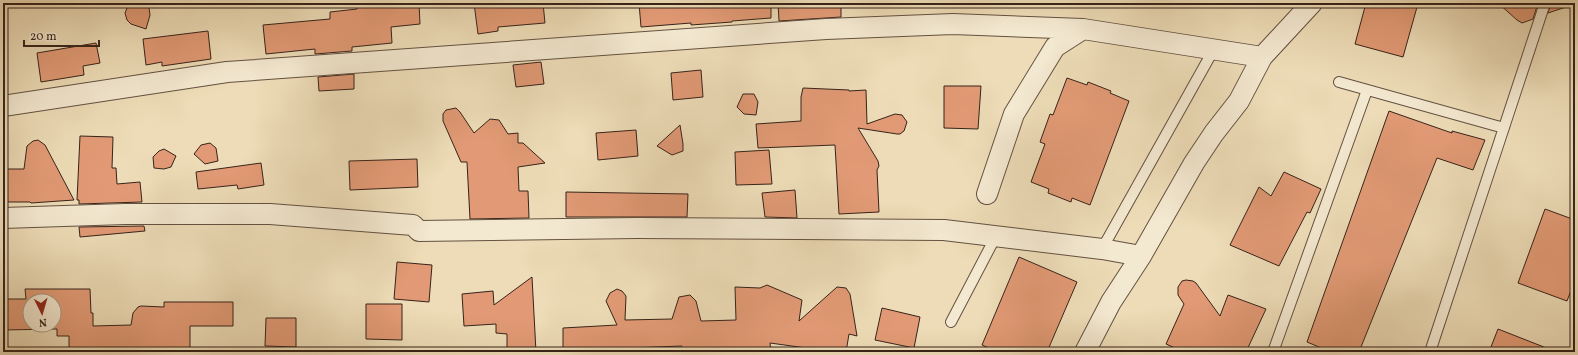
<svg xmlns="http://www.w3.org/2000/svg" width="1578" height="355" font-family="Vollkorn,serif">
<rect width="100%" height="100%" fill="#eddcb7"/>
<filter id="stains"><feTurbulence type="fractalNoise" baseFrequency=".005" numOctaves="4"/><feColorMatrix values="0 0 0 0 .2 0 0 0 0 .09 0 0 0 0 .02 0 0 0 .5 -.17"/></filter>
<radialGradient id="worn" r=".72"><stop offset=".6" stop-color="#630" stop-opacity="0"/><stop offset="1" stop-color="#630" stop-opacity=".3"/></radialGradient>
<!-- building -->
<path fill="#e19a75" stroke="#37231a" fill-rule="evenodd" d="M129,3H145L149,8L150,15L146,29L131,24L127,20L125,13Z
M357,3H419L420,24L391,27L392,43L352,47V51L315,54V49L266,54L263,25L330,19V12L357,9Z
M474,3H543L545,23L498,27V31L478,34Z
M639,3H771V18L732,21V22L691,25V23L641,27Z
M778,3H841V17L779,21Z
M1366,3H1403L1417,7L1403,57L1355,44Z
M1498,3H1538L1533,19L1522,23L1517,20Z
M1551,3H1569V6L1548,13Z
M208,31L211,59L162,66V62L146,65L143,39Z
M96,43L100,63L83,66L84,75L41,82L37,53Z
M541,62L544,84L516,87L513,65Z
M701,70L703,97L673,100L671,73Z
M354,74V89L319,91L318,77Z
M1067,78L1087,85L1088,82L1111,91L1110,93L1129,101L1090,205L1072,198L1071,202L1048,193L1049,189L1031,182L1045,144L1040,142L1050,114L1053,115Z
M944,86H981L978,129L944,128Z
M803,88L849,90V91L866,90L867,124L895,114L902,115L907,122L904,131L900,134H897L858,128L878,161L879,166L877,170L879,212L839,214L835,145L758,148L756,124L801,121V97Z
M743,94H754L758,102L756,115L744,114L737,107Z
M456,108L460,112L474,133L490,119L499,120L508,134L518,133V143H523L545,163L518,167L519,191H528L529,218L470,219L467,162H461L443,121V114L446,110Z
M1389,111L1452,133V131L1485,140L1473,170L1437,158L1359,352H1331L1307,342Z
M680,125L683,144V151L672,155L657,146Z
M636,130L638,156L598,160L596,133Z
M80,136L113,137L112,168H116L117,184L140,182L142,202L79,204V200H77Z
M38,140L45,145L74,200L31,203L30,202H3V169H24L27,146L33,141Z
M210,143L216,148L218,161L205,164L194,154L201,145Z
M164,149L176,156L171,167L164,169L154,168L153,157L159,151Z
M769,150L772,184L736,185L735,152Z
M417,159L418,187L350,190L349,161Z
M261,163L264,185L238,189L237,185L198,189L196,172Z
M1284,172L1321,189L1310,213L1307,212L1279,266L1230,245L1259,187L1271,196Z
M795,190L797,218L765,217L762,193Z
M566,192L688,194L687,217H566Z
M1545,209L1575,220V280L1567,301L1518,283Z
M144,226L145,231L80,237L79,227Z
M1019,257L1077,282L1047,352H998L982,345Z
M397,262L432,265L429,302L394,299Z
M532,277L536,352H507V334L496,333V324L464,326L462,294L493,291L494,305Z
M1186,280L1193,281L1196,283L1220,316L1228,295L1266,309L1246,352H1184L1166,344L1184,304L1178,295V287L1182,281Z
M767,285L802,300L799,321L837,287L846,288L850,294L857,336L849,334L846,352H835L770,343L771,352H682V346L603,349V352H563V328L617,325L606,301L610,293L617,289L622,291L626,296L625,320L672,319L679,297L690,295L696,301L701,321L736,320L735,287L760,288Z
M25,289H90L91,313H93V326L131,325L133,313L138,307L141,306L164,307V302H233V326H190V351L69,352V336H57V329L3,330V299H26ZM30,301H54V325H30Z
M366,304H402V340L366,339Z
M882,308L920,317L914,348L875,340Z
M266,318H296V347L265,346Z
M1498,329L1554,351L1553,352H1489Z"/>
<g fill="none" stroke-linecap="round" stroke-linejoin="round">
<!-- lane casing -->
<g stroke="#645141" stroke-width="12">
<path id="lane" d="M1339,82L1504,128
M1102,249L1214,49
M951,322L996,236
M1273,352L1367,90
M1430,352L1545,3"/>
</g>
<!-- street casing -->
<g stroke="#645141" stroke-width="22">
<path id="street" d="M3,106L227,72L826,29L953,24L1083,29L1262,57
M987,194L1014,114L1055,47L1083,29
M3,218L125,214H270L413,225L419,231L637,228L944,230L1102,249L1141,256
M1085,352L1111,302L1141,256L1194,163L1214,133L1239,101L1262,57L1312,3"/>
</g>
<!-- lane -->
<use href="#lane" stroke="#f3e8d0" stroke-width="10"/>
<!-- street -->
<use href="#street" stroke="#f3e8d0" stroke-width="20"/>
</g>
<!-- margin -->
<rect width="1578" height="355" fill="none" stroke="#eddcb7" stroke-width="16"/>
<rect x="4" y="4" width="1570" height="347" fill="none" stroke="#37231a" stroke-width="2"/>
<rect x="8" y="8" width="1562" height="339" fill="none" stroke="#37231a"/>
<!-- north arrow -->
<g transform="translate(42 313) rotate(175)"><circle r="19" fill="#f3e8d0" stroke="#a89987"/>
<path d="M0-3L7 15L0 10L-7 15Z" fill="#8f2418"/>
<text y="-6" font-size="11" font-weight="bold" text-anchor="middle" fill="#37231a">N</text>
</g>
<!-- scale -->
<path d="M24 40v6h75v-6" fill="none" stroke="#37231a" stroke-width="2"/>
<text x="30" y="40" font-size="12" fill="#37231a" stroke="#f3e8d0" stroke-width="3" paint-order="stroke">20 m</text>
<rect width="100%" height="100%" filter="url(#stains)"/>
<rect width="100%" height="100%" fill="url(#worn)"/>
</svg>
